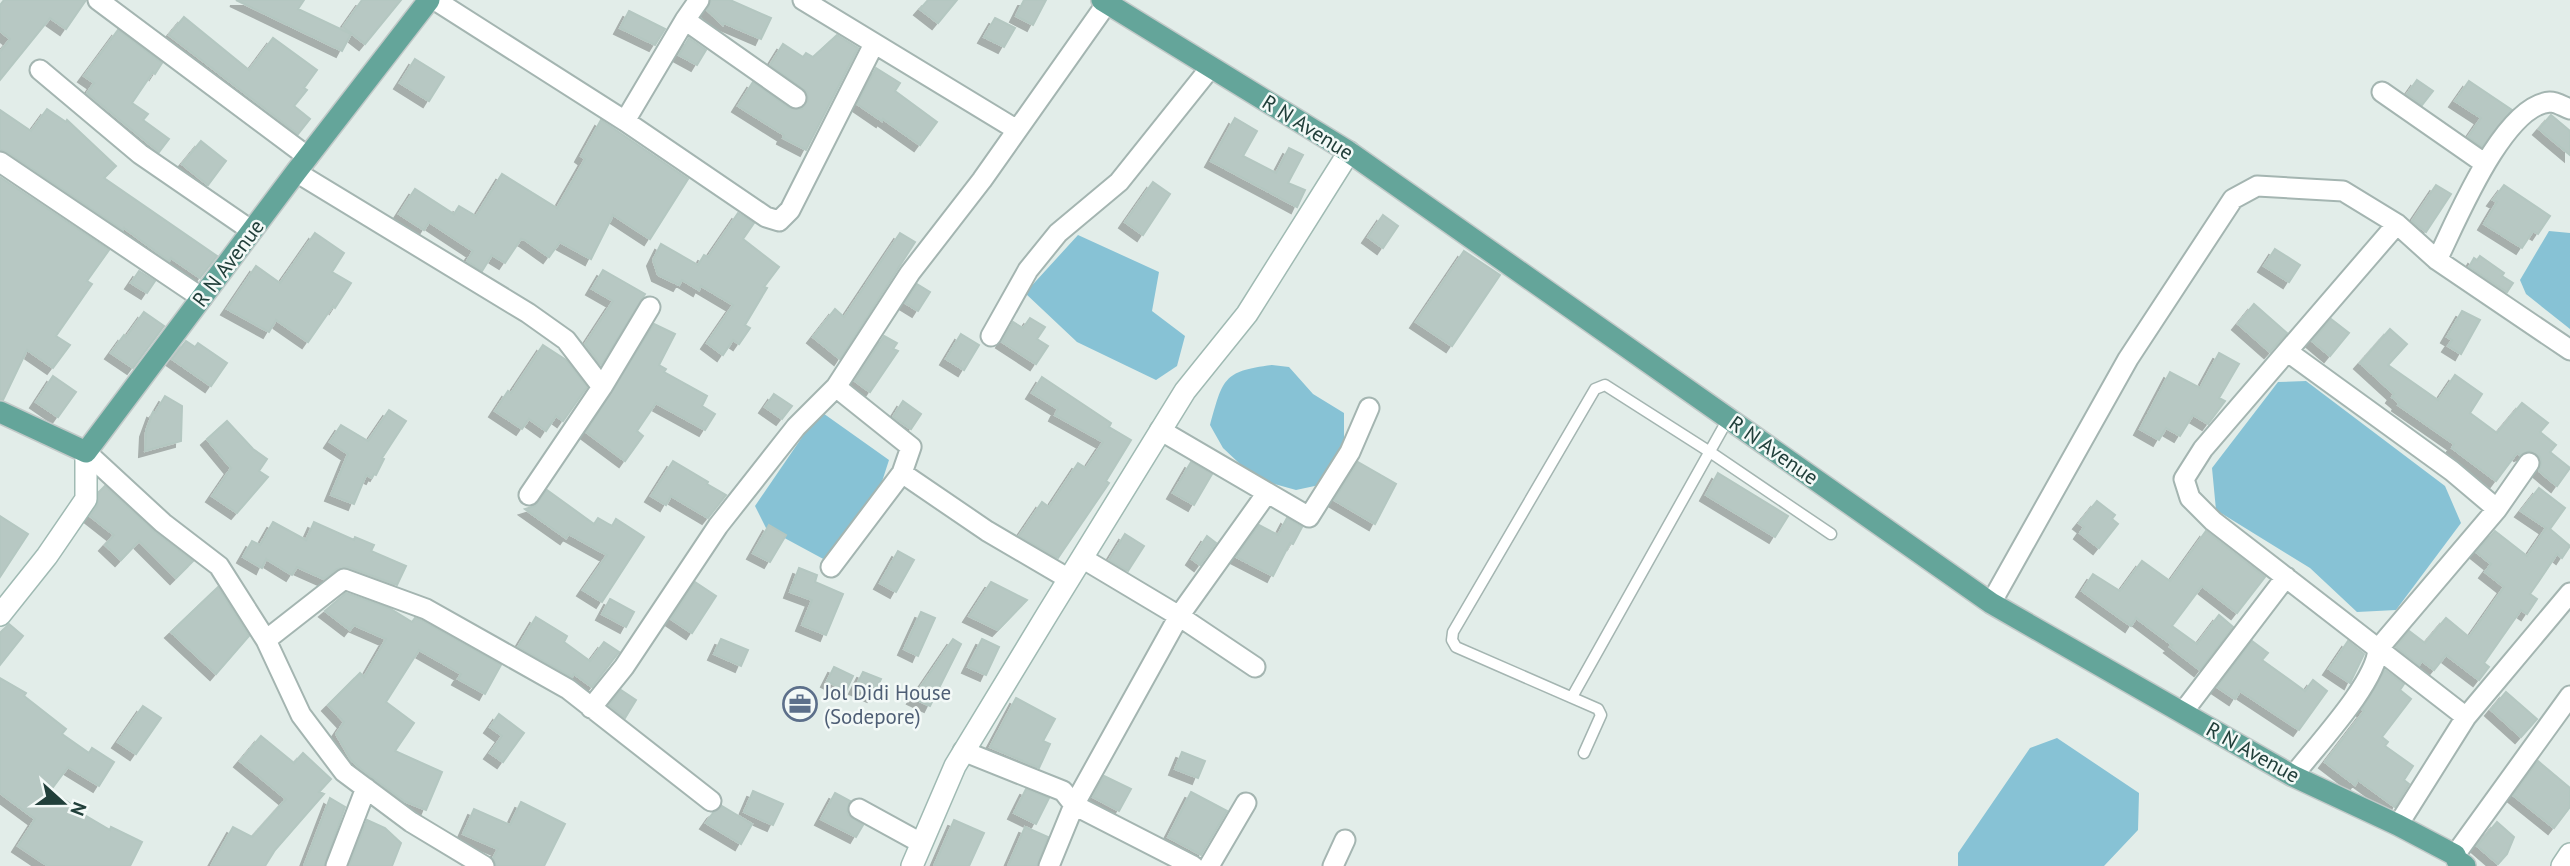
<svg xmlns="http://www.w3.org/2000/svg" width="2570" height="866" font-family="'PT Sans',sans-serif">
<defs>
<filter id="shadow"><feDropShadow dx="-6" dy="6" stdDeviation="0" flood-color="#0004"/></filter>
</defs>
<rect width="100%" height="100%" fill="#e2ede9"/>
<!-- water -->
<path fill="#87c2d5" d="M2549,231L2570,233V329L2526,294L2520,280Z
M1078,235L1159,272L1152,311L1185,336L1177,366L1156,380L1077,342L1025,293Z
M1272,365L1289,367L1313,394L1344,413V447L1324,484L1296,490L1256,479L1223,448L1210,425C1223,380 1222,371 1272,365Z
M2306,381L2445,486L2461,523L2396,610L2357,612L2310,568L2216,510L2212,468L2278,382Z
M820,411L889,460L868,525L827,561L766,528L755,506Z
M2057,738L2139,793L2138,830L2104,866H1958V853L2030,748Z"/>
<!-- building -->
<path fill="#b7c8c3" stroke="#b4c7c1" stroke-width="2" filter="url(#shadow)" d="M4,0H86L66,29L50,18L0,80V52L10,39L0,31V5Z
M236,0H304L298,9L351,34L342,51Z
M362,0H401L365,44L343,27Z
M711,0H730L771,18L761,39L724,23L723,25L707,10Z
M928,0H957L938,23L920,9Z
M1024,0H1046L1033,25L1016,16Z
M629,11L665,29L655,45L620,28Z
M184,17L249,70L273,38L317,70L304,88L307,90L294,106L310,119L298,134L169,35Z
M995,18L1015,28L1004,47L984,37Z
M118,30L162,63L155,74L153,72L132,103L148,114L143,120L169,139L159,152L87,93L94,83L84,76Z
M837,35L858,48L806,150L783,138L784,135L738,106L753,82L789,108L802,109L808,100L807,92L770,65L783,44L803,57L806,53L813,57Z
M689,38L706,50L697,65L679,55Z
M415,59L444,77L429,101L400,83Z
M876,68L900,83L895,91L937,122L920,145L883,119L882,121L857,104Z
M2417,80L2433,91L2422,105L2407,94Z
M2469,81L2512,110L2482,147L2468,137L2481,118L2455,101Z
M47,109L66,122L67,120L116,166L104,178L217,256L200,278L171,258L169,261L124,228L123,230L7,152L0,150V110L31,131Z
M2551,115L2570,131V155L2539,129Z
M1235,118L1257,131L1243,156L1276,173L1289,148L1303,155L1288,183L1305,190L1297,207L1211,161Z
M601,120L688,179L650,239L613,215L591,259L560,242L549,257L525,240L521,239L505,263L492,255L482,271L467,261L473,251L429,222L424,230L399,214L415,189L454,214L459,206L476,216L502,174L557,208L585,159L581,156Z
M201,141L226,161L208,185L182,164Z
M0,177L109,250L87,281L92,284L56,336L70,345L53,368L27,350L3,400L0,399Z
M1153,182L1170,194L1143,235L1125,222Z
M2436,185L2451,194L2426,232L2412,221Z
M2504,185L2550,216L2538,234L2533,231L2522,248L2484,224L2497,202L2493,200Z
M738,213L754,223L743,239L779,267L764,287L767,288L745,325L750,328L739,344L733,340L723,355L707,343L733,305L701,286L699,290L682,280L679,285L658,275L653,260L661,244L698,265L704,255L708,257Z
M1383,215L1398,226L1383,248L1368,237Z
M315,233L344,253L332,272L351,283L335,308L333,306L308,342L276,320L269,332L227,309L256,266L280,283Z
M900,233L915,242L840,359L813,337L835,309L844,317Z
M2275,249L2300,265L2289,282L2264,266Z
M1464,251L1500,275L1452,346L1416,322Z
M2480,256L2504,273L2502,276L2513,283L2507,292L2469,267L2474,258L2477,260Z
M603,270L645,294L601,365L585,344L613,301L592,289Z
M139,271L155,281L147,293L131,283Z
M917,284L930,292L918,311L905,303Z
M2254,304L2287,333L2270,352L2238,324Z
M2462,311L2480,320L2461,354L2448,346L2452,340L2447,337Z
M144,312L164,326L133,368L111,353L124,335L126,337Z
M1030,318L1045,327L1037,339L1048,346L1036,364L1002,342L1013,322L1023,328Z
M2331,319L2349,333L2330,356L2312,341Z
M654,324L675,334L659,365L666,369L664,372L707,396L702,406L715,414L705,430L656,403L637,431L643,436L625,461L586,432Z
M2390,329L2407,344L2388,365L2438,400L2455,375L2482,394L2470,413L2497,433L2522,403L2548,423L2540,432L2556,445L2550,452L2570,468L2557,486L2539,471L2541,463L2540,457L2529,451L2520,455L2517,453L2496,481L2452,448L2454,444L2398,405L2399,403L2392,397L2394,394L2360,363Z
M961,334L979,345L964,370L946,359Z
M884,336L897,343L893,349L898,351L870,392L855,381Z
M186,341L195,347L198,343L227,363L211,386L172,359Z
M543,345L566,360L587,387L563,421L556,416L546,431L529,419L522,429L495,411L508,391L511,393Z
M2219,353L2239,364L2219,398L2225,401L2208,424L2193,415L2180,436L2166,428L2159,440L2140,429L2170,372L2200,388Z
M53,376L76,392L58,417L36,402Z
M1042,377L1111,423L1109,427L1131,440L1106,481L1109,483L1058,558L1019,536L1042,502L1049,507L1078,463L1086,468L1103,442L1055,415L1058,409L1032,393Z
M774,394L792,406L782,419L765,407Z
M165,396L182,406L181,441L145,451L146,431L153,412L155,413Z
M903,401L921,414L911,429L893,417Z
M389,410L406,421L382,458L384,459L376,475L374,474L372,478L366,475L354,504L331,495L348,454L330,442L341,425L368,441Z
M227,421L253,449L267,459L259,471L268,477L237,513L212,496L231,468L207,439Z
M673,461L708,482L707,484L726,495L708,518L671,496L666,505L651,496Z
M1191,462L1212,474L1194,505L1173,493Z
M1358,462L1396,484L1375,524L1334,500Z
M1718,473L1788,516L1775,537L1706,495Z
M105,486L155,532L193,561L176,578L139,541L121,560L105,545L114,535L90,516L97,506L99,492Z
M2539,488L2565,508L2550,529L2570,546L2562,558L2557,554L2539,581L2530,594L2537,599L2527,614L2521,610L2484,663L2489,667L2479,680L2446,655L2434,670L2422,661L2419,665L2396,647L2409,631L2425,643L2446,618L2469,637L2504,587L2485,572L2491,564L2476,552L2495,531L2527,556L2546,528L2521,511Z
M547,490L594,524L598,518L612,526L616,519L644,537L602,602L583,590L607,555L569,534L566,538L525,509L535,506Z
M2097,501L2115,515L2112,519L2118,524L2099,548L2080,533L2084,527L2079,523Z
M0,516L28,534L0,577Z
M1287,518L1302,527L1293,544L1290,543L1273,576L1236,557L1259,525L1278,535Z
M273,522L306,540L314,522L354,540L355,537L374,545L371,551L406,566L397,585L348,567L337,569L324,579L297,567L292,575L266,559L262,568L243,557L252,541L260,545Z
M769,525L786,535L770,562L753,553Z
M2206,531L2265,577L2237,613L2202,586L2172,626L2197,644L2219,615L2233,627L2200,670L2170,647L2172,645L2136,618L2131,626L2082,591L2093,574L2120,591L2142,561L2170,581Z
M1125,534L1144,546L1128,571L1109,560Z
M1207,536L1216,543L1200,565L1192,559Z
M898,551L914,560L896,592L880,583Z
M799,568L817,575L815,582L843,594L826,635L802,625L812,600L790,592Z
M695,582L716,596L692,633L671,619Z
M991,582L1027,600L998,630L969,616Z
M218,587L249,636L216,674L171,632Z
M346,593L389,608L412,622L415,618L421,620L501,665L485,694L458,679L461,674L419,650L386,702L414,723L395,751L442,772L426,810L404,801L361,769L351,760L336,734L344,722L328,705L360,673L364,677L386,639L354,625L350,630L325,611Z
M610,599L634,612L626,627L602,614Z
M921,612L935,618L918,656L904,649Z
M536,617L567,636L564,642L590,661L604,642L619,652L592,687L574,674L572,677L518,647Z
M9,624L23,636L0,665V633Z
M721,639L748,650L741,666L714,654Z
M953,639L961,644L930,706L913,698Z
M982,639L999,647L986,675L968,667Z
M2252,641L2268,653L2262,660L2305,691L2313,680L2327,691L2299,730L2240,691L2235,699L2217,687Z
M2348,641L2364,654L2350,683L2329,669Z
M834,667L853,676L846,691L827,681Z
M2385,670L2404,684L2400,690L2411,699L2382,737L2388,742L2385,746L2413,766L2404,780L2409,784L2395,807L2358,780L2355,785L2325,762L2364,711L2362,709Z
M863,672L881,679L873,696L855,688Z
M0,678L26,693L24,696L66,729L62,734L89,753L92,748L114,762L99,786L68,767L51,790L72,805L71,807L110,830L111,827L142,842L130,866H48L18,846L35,819L0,793Z
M621,690L636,700L625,718L609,705Z
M2506,692L2537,719L2521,737L2491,710Z
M1016,698L1055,719L1043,741L1050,744L1039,768L990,747Z
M143,706L161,718L136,754L118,742Z
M499,714L524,733L503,762L490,753L502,736L490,727Z
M261,736L294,763L303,753L331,779L319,792L324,794L275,850L265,866H211L233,827L252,837L286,799L240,761Z
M1182,752L1205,761L1198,778L1175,769Z
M2538,761L2570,788V807L2554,828L2513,795Z
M1104,776L1131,789L1119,811L1093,797Z
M1026,789L1049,798L1036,824L1014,813Z
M753,791L783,804L773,825L744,812Z
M1191,792L1227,811L1201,855L1168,837Z
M835,793L850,801L847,809L848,815L863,825L856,837L821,819Z
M330,798L345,807L324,866H304Z
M521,802L565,824L544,866H496L493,858L498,849L463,834L474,809L510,825Z
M722,806L752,824L741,844L706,823L713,813Z
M367,820L385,828L401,843L392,866H349Z
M954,820L984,833L969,866H934Z
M2497,822L2514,837L2507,854L2498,864L2477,846Z
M1025,827L1048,837L1037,866H1008Z"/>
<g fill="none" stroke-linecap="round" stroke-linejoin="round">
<!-- lane casing -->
<g stroke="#a4b5b1" stroke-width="13">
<path id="lane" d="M1572,697L1728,419
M1584,753L1601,715L1598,709L1456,647L1452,640L1453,632L1595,389L1605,385L1710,452L1831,534"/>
</g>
<!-- street casing -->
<g stroke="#a4b5b1" stroke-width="23">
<path id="street" d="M98,0L308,157
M435,0L625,121
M699,0L685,20L796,98
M803,0L1017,130
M685,20L625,121L766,217L779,221L790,210L874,44
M40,70L140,154L252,231
M2382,92L2484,163
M0,162L202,298
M296,172L528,313L566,340L602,387
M2397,224L2203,449L2184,479L2190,498L2213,521L2466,717
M2437,260C2456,222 2503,105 2550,102C2557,102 2564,107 2570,109
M991,336L1028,270L1058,233L1119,182L1211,67
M2288,352L2452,471L2497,509
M836,387L911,447L902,473L987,531L1069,579
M1160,430L1309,517L1350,452L1369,408
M86,452L163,523L219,566L266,640L301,715L344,772L411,822L484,866
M529,495L602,387L650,307
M1082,558L1179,616L1255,667
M831,567L902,473
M1991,603L2128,359L2233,199L2257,186L2343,191L2397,224L2437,260L2570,350
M266,640L344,579L426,609L568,689L711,801
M591,708L624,667L718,526L796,427L836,387L910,273L982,180L1107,3
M2183,712L2286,577
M963,751L1063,791L1074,805L1193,866
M2293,776C2316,746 2376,683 2378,649L2497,509L2529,463
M859,809L921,843
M2398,825L2466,717L2570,593
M2455,855L2570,696
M336,866L366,788
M1049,866L1074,805L1179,616L1267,493
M1209,866L1246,803
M1333,866L1345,840"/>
</g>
<!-- secondary casing -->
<g stroke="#a0bab3" stroke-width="24">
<path id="secondary" d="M0,615L47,556L86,499V452
M912,866L955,766L1048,613L1185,391L1247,314L1349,152
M2562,866L2570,854"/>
</g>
<!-- primary casing -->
<g stroke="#c1c9c8" stroke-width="24">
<path id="primary" d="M1102,0L1349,152L1991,603L2293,776L2398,825L2455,855L2457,860L2465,866
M0,412L86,452L296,172L429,0"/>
</g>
<!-- lane -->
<use href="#lane" stroke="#fff" stroke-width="10"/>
<!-- street -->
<use href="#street" stroke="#fff" stroke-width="19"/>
<!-- secondary -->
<use href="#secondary" stroke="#fff" stroke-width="21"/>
<!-- primary -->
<use href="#primary" stroke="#64a59a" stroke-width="21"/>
</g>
<!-- icons -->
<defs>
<g id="office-ring" transform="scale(1.75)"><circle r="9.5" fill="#f3f9f7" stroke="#5c6f8a" stroke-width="1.5"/><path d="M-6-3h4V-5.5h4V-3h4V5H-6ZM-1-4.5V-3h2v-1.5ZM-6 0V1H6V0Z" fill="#5c6f8a"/></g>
</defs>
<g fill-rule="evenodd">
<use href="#office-ring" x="800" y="704"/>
</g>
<g text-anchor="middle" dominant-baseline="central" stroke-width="5" stroke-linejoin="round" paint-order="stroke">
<!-- street labels -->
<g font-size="21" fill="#213f3a" stroke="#f3f9f7">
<text transform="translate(1308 127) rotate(32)">R N Avenue</text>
<text transform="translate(228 263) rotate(-53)">R N Avenue</text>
<text transform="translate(1774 450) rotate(35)">R N Avenue</text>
<text transform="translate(2253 752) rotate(29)">R N Avenue</text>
</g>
<!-- service labels -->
<g font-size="21" fill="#4e5e75" stroke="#f3f9f7" text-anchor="start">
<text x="824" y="692">Jol Didi House<tspan x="824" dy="24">(Sodepore)</tspan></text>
</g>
</g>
<!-- north arrow -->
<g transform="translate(63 803) rotate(111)" stroke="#f3f9f7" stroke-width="5" paint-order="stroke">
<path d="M0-5L12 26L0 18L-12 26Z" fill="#213f3a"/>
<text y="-10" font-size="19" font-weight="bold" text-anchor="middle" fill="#213f3a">N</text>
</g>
</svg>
